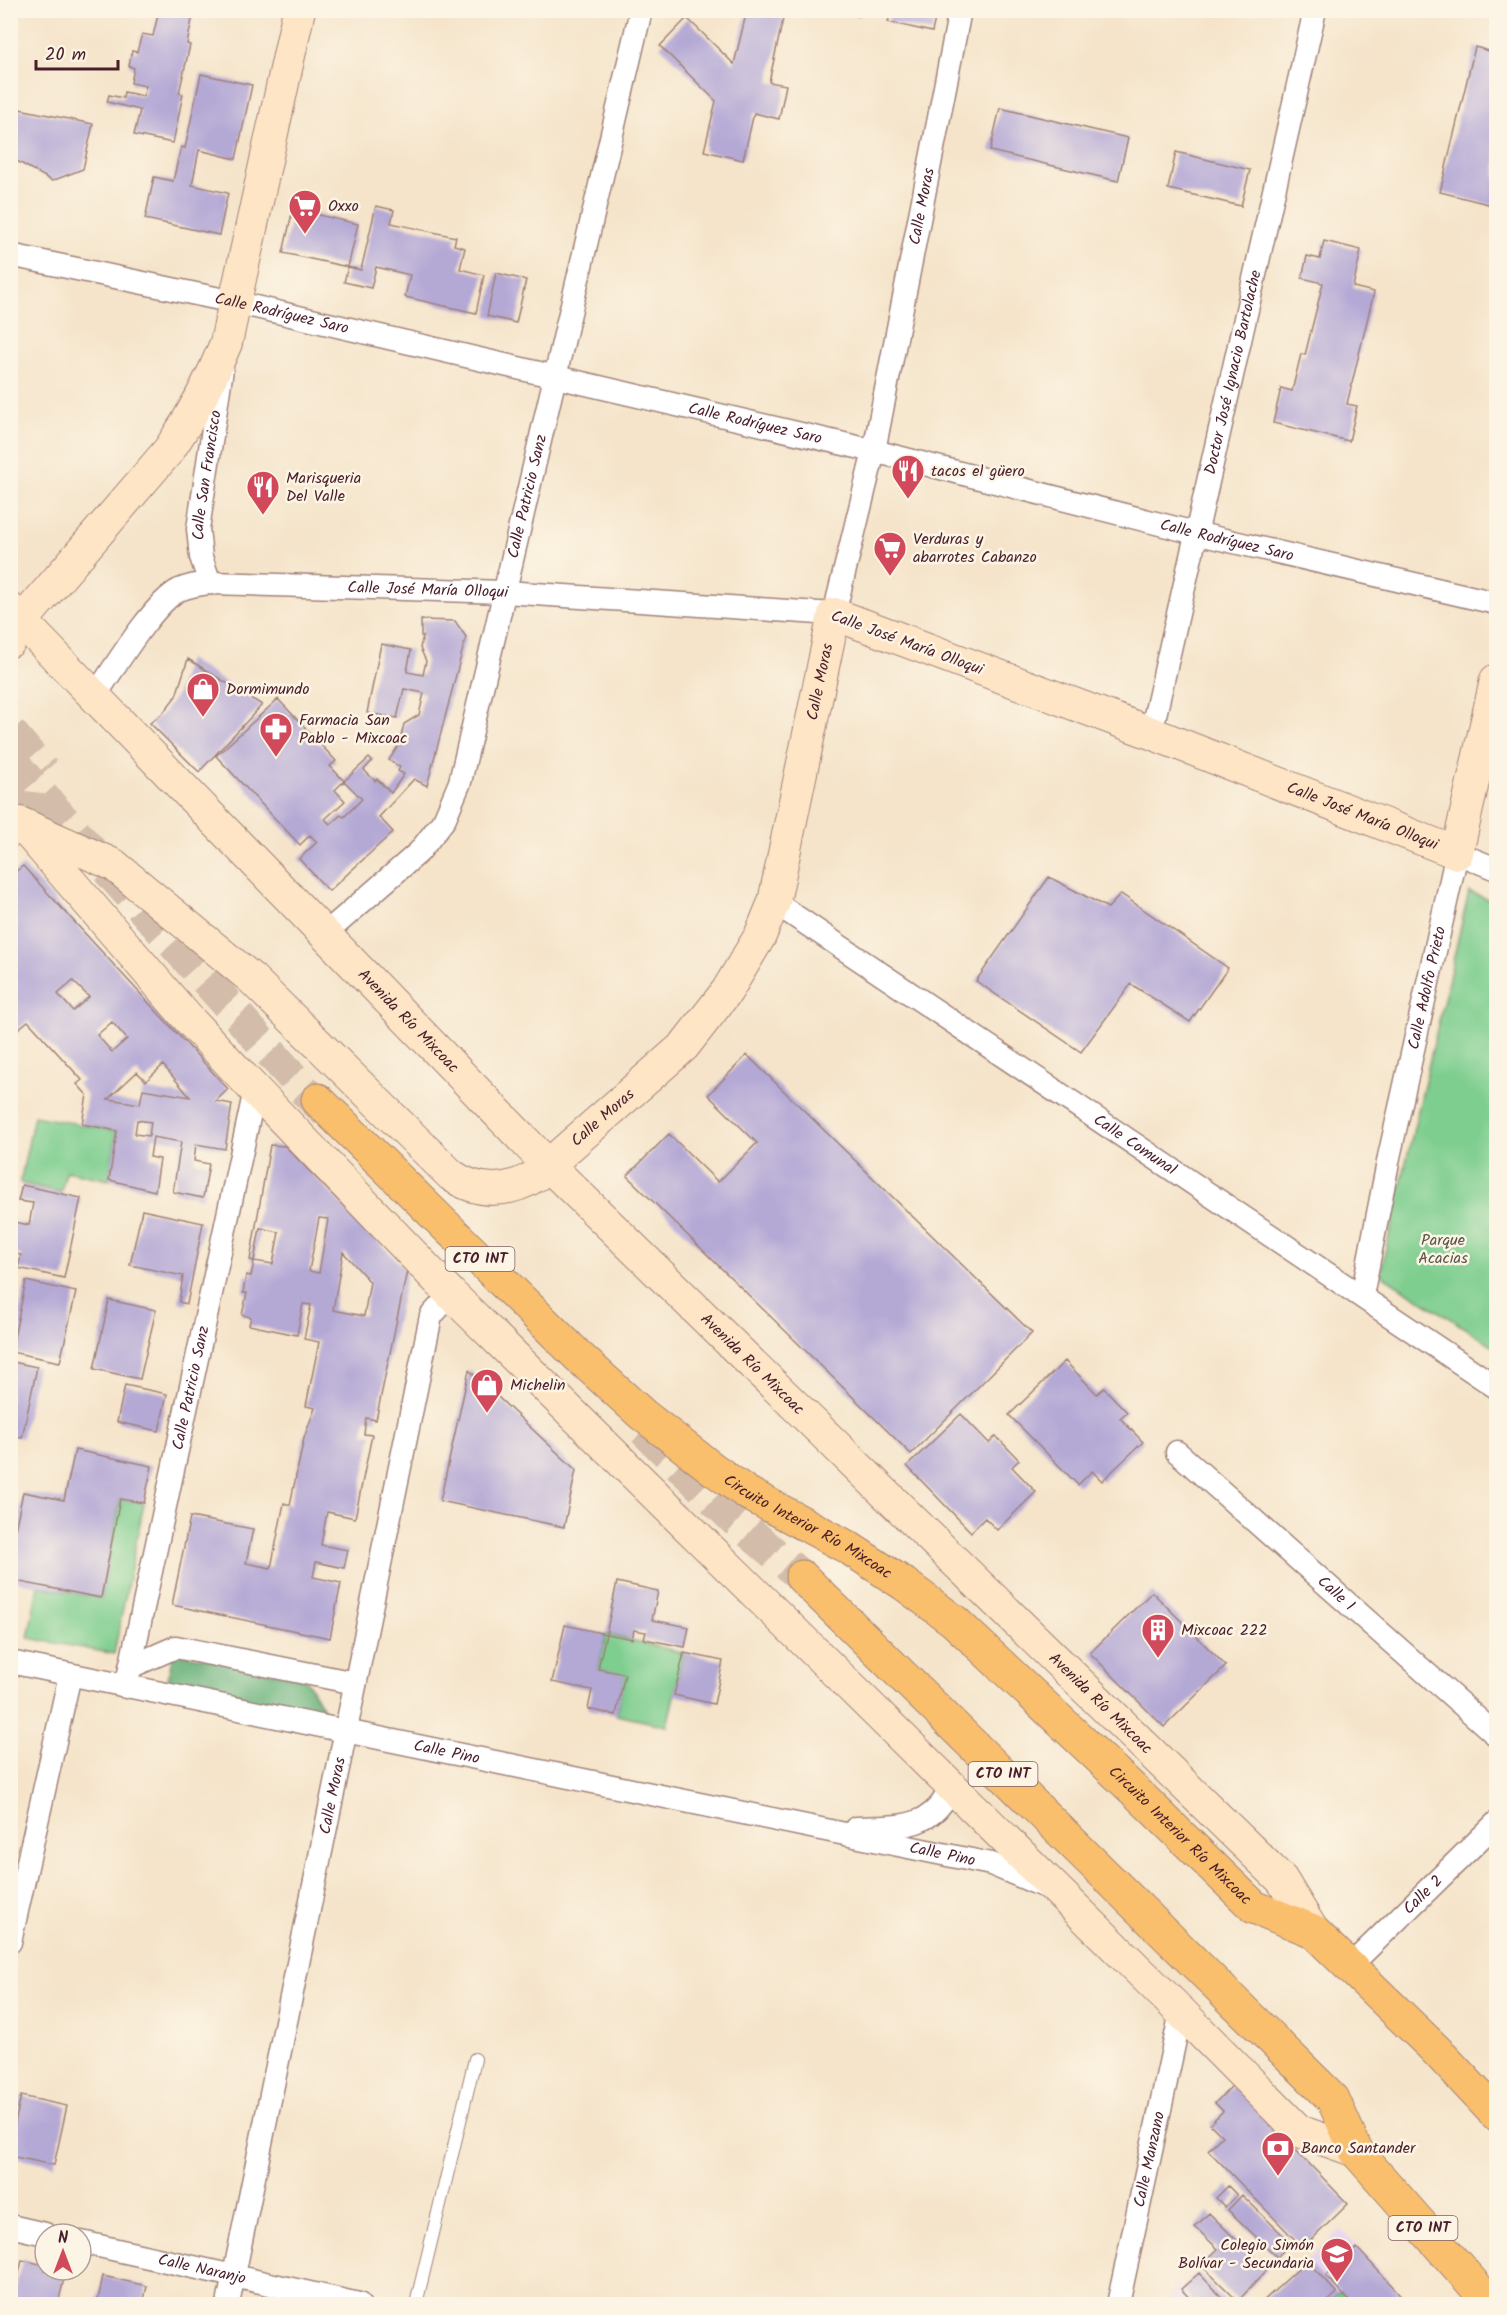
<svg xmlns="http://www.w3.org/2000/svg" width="1507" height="2315" font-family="Kalam,sans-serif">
<rect width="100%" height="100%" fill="#fcf5e5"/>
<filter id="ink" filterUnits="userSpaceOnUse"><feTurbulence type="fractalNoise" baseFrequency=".0167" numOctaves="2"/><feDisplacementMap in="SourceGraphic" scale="12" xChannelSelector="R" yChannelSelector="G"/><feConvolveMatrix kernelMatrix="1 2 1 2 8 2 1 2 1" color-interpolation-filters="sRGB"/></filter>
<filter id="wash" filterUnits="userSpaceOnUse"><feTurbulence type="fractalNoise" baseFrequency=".008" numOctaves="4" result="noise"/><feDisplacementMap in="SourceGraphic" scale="24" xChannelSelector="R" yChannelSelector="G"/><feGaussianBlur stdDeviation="1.35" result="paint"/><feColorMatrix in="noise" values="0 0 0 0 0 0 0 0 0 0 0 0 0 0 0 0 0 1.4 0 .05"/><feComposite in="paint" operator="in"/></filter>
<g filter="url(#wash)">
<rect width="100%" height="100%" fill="#f5e4ca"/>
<!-- built -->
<path fill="#e5d3f1" d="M1341,2229L1410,2304H1260L1307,2261Z
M1175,2283L1193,2304H1170Z"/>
<!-- green -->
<path fill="#7ece8f" stroke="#64765d" stroke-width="1.5" d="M1469,892L1496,902V1348L1380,1274Z
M34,1116L117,1131L109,1180L66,1171L61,1192L20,1183Z
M120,1499L144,1503L114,1654L28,1638L38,1586L101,1598Z
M606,1634L684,1653L667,1726L616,1715L624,1675L598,1669Z
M1340,2291L1352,2304H1325Z"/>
<!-- forest -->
<path fill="#66b17a" stroke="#586852" stroke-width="1.5" d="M173,1652L306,1679L332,1724L166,1690Z"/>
<g id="blocks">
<!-- building -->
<path fill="#b4a8d5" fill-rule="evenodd" d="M159,10H194L187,44L190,45L179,93L183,94L173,143L134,135L140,110L107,102L109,95L123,98L124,92L143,96L146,86L131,83L134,68L129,66L132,51L137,52L142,34L153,36Z
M747,10H785L769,82L786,85L779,119L754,113L743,160L704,151L716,101L660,46L687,18L734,64Z
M840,10H861L859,16Z
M891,10H937L932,32L888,22Z
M1475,47L1496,53V206L1440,192Z
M201,74L252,85L236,159L199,150L192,185L228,193L219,235L145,219L154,177L173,181L181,147L185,148Z
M10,107L93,124L83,169L52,181L10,157Z
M1000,108L1128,138L1118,181L990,151Z
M1176,152L1250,170L1241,206L1168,189Z
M376,206L394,210L391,223L456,237L454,245L465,248L460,269L484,275L476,313L405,297L410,275L376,267L371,288L344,282L348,267L361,270Z
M293,209L358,224L348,267L283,253Z
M1324,241L1361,250L1353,287L1374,292L1347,404L1357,406L1349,441L1273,423L1281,388L1292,391L1301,354L1305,355L1323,283L1302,278L1307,256L1320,259Z
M496,273L526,280L516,323L487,316Z
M421,620L455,621L466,637L427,786L414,779L379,817L393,832L329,891L299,859L317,842L310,835L300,845L216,756L278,699L336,761L330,766L344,781L335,790L345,801L325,819L330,824L341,815L344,817L362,799L344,781L369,758L372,761L364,770L375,781L377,779L391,793L404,774L398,771L400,767L389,760L399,745L404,724L419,715L424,693L404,689L397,718L367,713L381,644L411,650L407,672L423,675L426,661L420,648L423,636H421Z
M188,659L262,705L199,772L150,723L163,713L176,696Z
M23,866L228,1089L216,1101L232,1104L225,1149L196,1144L194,1161L209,1164L203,1198L173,1192L181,1142L153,1137L150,1157L160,1159L155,1191L109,1180L117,1131L82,1124L87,1095L77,1084L82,1080L28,1021L12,1034L10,1031V876ZM73,981L89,997L73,1011L58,994ZM112,1022L127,1039L112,1052L97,1035ZM163,1065L190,1097L143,1089L140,1104L108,1099L137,1072L146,1081ZM137,1120L151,1122L149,1136L135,1134Z
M1049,877L1108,908L1121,894L1228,968L1190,1022L1131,984L1081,1052L976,981Z
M747,1055L1032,1333L911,1454L627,1176L669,1134L718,1182L757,1143L708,1095Z
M270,1145L285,1146L407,1271L376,1420L366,1418L364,1434L372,1435L355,1518L327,1512L321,1545L348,1550L344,1568L316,1562L313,1577L341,1583L330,1638L172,1605L190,1517L253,1529L246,1563L271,1568L284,1503L290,1505L304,1438L315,1408L306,1406L319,1342L304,1339L311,1305L303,1304L297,1335L249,1325L251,1317L242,1315L247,1293H243L246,1275L251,1276L254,1261L273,1264L279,1232L260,1228L254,1261L250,1260ZM319,1218L328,1219L319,1273L309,1271ZM343,1252L370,1282L364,1316L333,1310Z
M22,1185L81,1198L64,1278L18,1268L21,1255L10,1253V1239L14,1222L29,1225L33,1203L18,1201Z
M142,1210L203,1223L187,1304L179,1302L183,1276L130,1265Z
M26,1281L76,1292L60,1362L11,1352Z
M109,1300L156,1310L140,1379L94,1369Z
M1065,1361L1097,1394L1104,1388L1127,1412L1120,1418L1143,1442L1102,1481L1092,1471L1078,1485L1009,1415Z
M13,1362L37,1367L22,1438L10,1436V1374Z
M469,1370L576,1470L564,1527L440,1501Z
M125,1385L167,1394L159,1431L117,1422Z
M961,1414L989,1443L996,1436L1019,1460L1012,1467L1036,1492L997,1530L985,1518L971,1532L907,1466Z
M75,1450L152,1466L144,1503L120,1499L101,1598L10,1580V1554L23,1492L64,1500Z
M617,1582L658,1591L652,1620L689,1627L685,1647L644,1639L646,1632L634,1630L632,1639L606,1634Z
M1152,1592L1226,1666L1164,1727L1090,1653Z
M565,1625L606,1634L598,1669L625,1674L616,1715L588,1709L592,1690L552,1682Z
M684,1653L723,1661L714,1704L674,1695Z
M1233,2085L1348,2204L1303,2248L1208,2150L1222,2136L1210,2124L1223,2111L1215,2103Z
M21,2096L67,2106L54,2165L10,2156V2146Z
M1228,2186L1237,2195L1225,2207L1216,2198Z
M1242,2195L1291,2243L1277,2257L1228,2210Z
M1209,2213L1267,2270L1238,2301L1201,2265L1218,2249L1195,2227Z
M1357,2248L1409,2304H1352L1326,2276Z
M22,2260L45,2265V2270H66L58,2304H12Z
M1307,2261L1337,2293L1325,2304H1260Z
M1199,2273L1228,2304H1195L1181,2289Z
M103,2276L147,2286L143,2304H97Z
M977,2300L993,2303V2304H976Z"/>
</g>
</g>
<g filter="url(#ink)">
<use href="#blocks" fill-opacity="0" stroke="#a0827a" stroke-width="1.5"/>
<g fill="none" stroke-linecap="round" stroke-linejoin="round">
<!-- highway-tunnel -->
<path stroke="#d3bdaa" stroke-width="33" stroke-dasharray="33 16" stroke-linecap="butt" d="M10,732L44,772
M10,760L303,1089L336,1122
M10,806L36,809L65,818
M644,1430L736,1521L802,1577"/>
<!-- lane casing -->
<g stroke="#a0827a" stroke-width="14">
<path id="lane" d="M416,2304L475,2059"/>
</g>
<!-- street casing -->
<g stroke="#a0827a" stroke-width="25">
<g id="street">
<path id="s1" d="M10,255L234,302L874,451L1195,533L1496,603"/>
<path id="s2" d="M210,583L201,557L198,529L222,369"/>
<path id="s3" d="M95,696C113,670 153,603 179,590C189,586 199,584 210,583L505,592L834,614L874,451L960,10"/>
<path id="s4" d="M1151,733L1315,10"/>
<path id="s5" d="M774,902L1496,1387"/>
<path id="s6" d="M325,934L419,852L444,820L460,782L641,10"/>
<path id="s7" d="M1362,1296L1389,1157L1457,853L1496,869"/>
<path id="s8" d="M1177,1452L1496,1735"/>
<path id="s9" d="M10,1662L991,1864L1048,1888"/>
<path d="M130,1667L176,1647L355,1683"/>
<path id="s10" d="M126,1687L255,1090"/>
<path d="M856,1828C898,1826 932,1831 951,1787"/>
<path d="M10,1942L70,1675"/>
<path id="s11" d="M1350,1966L1496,1823"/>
<path d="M10,2226L45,2234"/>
<path id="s12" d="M81,2242L359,2304"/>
<path id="s13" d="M228,2304L431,1316L451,1294"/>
<path id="s14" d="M1118,2304L1181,2012"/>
</g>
</g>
<!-- secondary casing -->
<g stroke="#a0827a" stroke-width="34">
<g id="secondary">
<path id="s15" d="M10,609L548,1165L1282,1880L1313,1931"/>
<path d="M10,641L22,621L169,450C192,416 211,381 226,343L299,10"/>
<path id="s16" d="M10,831L20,823L114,865L252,979L451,1175C478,1194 509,1193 537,1175L684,1046L727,991L760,936L774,902L834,614L1151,733L1457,853L1496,680"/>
<path d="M27,831L184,1014L255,1090L451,1294L1181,2012L1299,2131L1356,2151"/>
</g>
</g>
<!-- highway casing -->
<g stroke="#a0827a" stroke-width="35">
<g id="highway">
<path id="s17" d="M318,1100L579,1357L643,1415L713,1469L747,1493L849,1548L904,1584L954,1621L1138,1794L1254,1907L1313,1931L1435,2049L1496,2114"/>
<path d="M802,1577L1333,2099L1356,2151L1491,2304"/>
</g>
</g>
<!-- lane -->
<use href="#lane" stroke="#fff" stroke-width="12"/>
<!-- street -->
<use href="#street" stroke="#fff" stroke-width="22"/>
<!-- secondary -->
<use href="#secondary" stroke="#fde5c5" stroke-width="32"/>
<!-- highway -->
<use href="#highway" stroke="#f9bf6d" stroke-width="33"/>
</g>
</g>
<!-- icons -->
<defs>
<g id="supermarket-pin" transform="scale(1.725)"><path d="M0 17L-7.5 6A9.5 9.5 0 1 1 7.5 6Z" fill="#d1495b" stroke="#fcf5e5"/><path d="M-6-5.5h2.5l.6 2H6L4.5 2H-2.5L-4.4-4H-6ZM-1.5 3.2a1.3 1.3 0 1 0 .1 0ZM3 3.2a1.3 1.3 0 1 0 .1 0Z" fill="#fff"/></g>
<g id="restaurant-pin" transform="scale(1.725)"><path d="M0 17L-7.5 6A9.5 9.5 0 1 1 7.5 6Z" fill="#d1495b" stroke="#fcf5e5"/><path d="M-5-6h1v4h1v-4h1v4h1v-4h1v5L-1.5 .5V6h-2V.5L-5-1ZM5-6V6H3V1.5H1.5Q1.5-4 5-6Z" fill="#fff"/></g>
<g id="shop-pin" transform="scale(1.725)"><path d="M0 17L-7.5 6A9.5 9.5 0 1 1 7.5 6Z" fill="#d1495b" stroke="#fcf5e5"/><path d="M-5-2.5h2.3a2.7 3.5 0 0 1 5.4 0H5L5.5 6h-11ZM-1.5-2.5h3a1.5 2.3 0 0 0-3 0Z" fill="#fff"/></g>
<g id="pharmacy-pin" transform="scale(1.725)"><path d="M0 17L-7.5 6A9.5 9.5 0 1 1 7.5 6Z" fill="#d1495b" stroke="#fcf5e5"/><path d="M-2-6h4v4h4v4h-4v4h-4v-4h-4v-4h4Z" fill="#fff"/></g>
<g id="building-pin" transform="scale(1.725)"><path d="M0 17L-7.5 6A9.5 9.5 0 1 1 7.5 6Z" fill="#d1495b" stroke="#fcf5e5"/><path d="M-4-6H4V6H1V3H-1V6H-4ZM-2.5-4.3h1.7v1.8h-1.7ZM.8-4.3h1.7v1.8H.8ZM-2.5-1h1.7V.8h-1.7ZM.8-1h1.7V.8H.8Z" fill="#fff"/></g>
<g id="bank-pin" transform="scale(1.725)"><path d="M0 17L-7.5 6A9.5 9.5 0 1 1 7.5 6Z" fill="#d1495b" stroke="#fcf5e5"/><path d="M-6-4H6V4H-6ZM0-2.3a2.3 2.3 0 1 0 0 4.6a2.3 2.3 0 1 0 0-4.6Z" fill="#fff"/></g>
<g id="school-pin" transform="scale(1.725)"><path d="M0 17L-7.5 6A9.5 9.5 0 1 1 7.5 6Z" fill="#d1495b" stroke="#fcf5e5"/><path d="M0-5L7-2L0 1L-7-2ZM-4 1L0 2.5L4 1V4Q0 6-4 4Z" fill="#fff"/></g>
</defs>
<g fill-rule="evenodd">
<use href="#supermarket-pin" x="305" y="206"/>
<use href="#restaurant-pin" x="908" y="471"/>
<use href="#restaurant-pin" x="263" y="487"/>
<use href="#supermarket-pin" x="890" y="548"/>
<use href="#shop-pin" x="203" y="689"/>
<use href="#pharmacy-pin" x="276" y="729"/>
<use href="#shop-pin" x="487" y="1385"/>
<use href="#building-pin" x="1158" y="1630"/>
<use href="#bank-pin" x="1278" y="2148"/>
<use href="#school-pin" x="1337" y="2254"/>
</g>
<g text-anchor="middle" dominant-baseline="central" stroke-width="5" stroke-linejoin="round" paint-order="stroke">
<!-- shield labels -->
<g fill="#fcf5e5" stroke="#7f5f63" stroke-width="1.5">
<rect x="445.5" y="1247" width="69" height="24" rx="4.5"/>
<rect x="968.5" y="1762" width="69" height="24" rx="4.5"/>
<rect x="1388.5" y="2216" width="69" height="24" rx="4.5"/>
</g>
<g font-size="15" font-weight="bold" fill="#4a1f2b">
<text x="480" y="1259">CTO INT</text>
<text x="1003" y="1774">CTO INT</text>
<text x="1423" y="2228">CTO INT</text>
</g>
<!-- poi labels -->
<g font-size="16" fill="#4a1f2b" stroke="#fcf5e5" text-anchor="start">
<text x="328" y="206">Oxxo</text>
<text x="931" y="471">tacos el güero</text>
<text x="286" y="478">Marisqueria<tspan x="286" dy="18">Del Valle</tspan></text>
<text x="913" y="539">Verduras y<tspan x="913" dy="18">abarrotes Cabanzo</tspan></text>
<text x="226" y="689">Dormimundo</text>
<text x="299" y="720">Farmacia San<tspan x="299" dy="18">Pablo - Mixcoac</tspan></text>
<text x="510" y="1385">Michelin</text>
<text x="1181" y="1630">Mixcoac 222</text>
<text x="1301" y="2148">Banco Santander</text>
<text x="1314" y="2245" text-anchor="end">Colegio Simón<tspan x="1314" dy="18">Bolívar - Secundaria</tspan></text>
</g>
<!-- street labels -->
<g font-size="16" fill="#4a1f2b" stroke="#fcf5e5">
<text stroke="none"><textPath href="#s3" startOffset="1210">Calle Moras</textPath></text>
<text stroke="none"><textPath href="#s1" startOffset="278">Calle Rodríguez Saro</textPath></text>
<text stroke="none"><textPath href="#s4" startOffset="370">Doctor José Ignacio Bartolache</textPath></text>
<text stroke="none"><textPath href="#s1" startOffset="764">Calle Rodríguez Saro</textPath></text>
<text stroke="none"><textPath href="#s2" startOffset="110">Calle San Francisco</textPath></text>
<text stroke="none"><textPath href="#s6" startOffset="500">Calle Patricio Sanz</textPath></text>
<text stroke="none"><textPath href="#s1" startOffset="1250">Calle Rodríguez Saro</textPath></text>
<text stroke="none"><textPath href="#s3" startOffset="386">Calle José María Olloqui</textPath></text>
<text transform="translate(907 643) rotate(20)">Calle José María Olloqui</text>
<text stroke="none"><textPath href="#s16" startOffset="1257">Calle Moras</textPath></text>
<text stroke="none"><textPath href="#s16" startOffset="1892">Calle José María Olloqui</textPath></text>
<text stroke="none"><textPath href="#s7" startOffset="315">Calle Adolfo Prieto</textPath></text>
<text stroke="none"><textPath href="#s15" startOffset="573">Avenida Río Mixcoac</textPath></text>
<text stroke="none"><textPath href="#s16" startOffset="753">Calle Moras</textPath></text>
<text stroke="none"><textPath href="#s5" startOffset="435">Calle Comunal</textPath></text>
<text stroke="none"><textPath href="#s15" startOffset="1059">Avenida Río Mixcoac</textPath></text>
<text stroke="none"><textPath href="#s10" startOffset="306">Calle Patricio Sanz</textPath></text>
<text stroke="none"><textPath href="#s17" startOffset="652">Circuito Interior Río Mixcoac</textPath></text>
<text stroke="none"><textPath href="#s8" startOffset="213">Calle 1</textPath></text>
<text stroke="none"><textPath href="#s15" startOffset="1545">Avenida Río Mixcoac</textPath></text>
<text stroke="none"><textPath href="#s9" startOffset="446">Calle Pino</textPath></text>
<text stroke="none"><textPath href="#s13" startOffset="519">Calle Moras</textPath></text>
<text stroke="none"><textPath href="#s17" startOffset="1138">Circuito Interior Río Mixcoac</textPath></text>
<text stroke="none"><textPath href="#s9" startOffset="952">Calle Pino</textPath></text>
<text stroke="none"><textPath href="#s11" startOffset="102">Calle 2</textPath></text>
<text stroke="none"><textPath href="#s14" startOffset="148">Calle Manzano</textPath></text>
<text stroke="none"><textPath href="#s12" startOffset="124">Calle Naranjo</textPath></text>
</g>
<!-- park labels -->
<g font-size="16" fill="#5a5449" stroke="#fcf5e5">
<text x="1443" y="1240">Parque<tspan x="1443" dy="18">Acacias</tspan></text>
</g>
</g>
<!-- margin -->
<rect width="1507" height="2315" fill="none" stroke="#fcf5e5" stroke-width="36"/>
<!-- north arrow -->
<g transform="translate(63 2252)"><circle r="28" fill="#fcf5e5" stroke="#b59f9b" stroke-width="1.5"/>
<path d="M0-4.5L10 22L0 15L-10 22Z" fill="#d1495b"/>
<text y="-9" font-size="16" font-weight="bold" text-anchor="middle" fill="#4a1f2b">N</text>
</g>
<!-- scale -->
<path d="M36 60v9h82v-9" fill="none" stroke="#4a1f2b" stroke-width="3"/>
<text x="45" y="60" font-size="18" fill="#4a1f2b" stroke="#fcf5e5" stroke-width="4.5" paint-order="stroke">20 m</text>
</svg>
